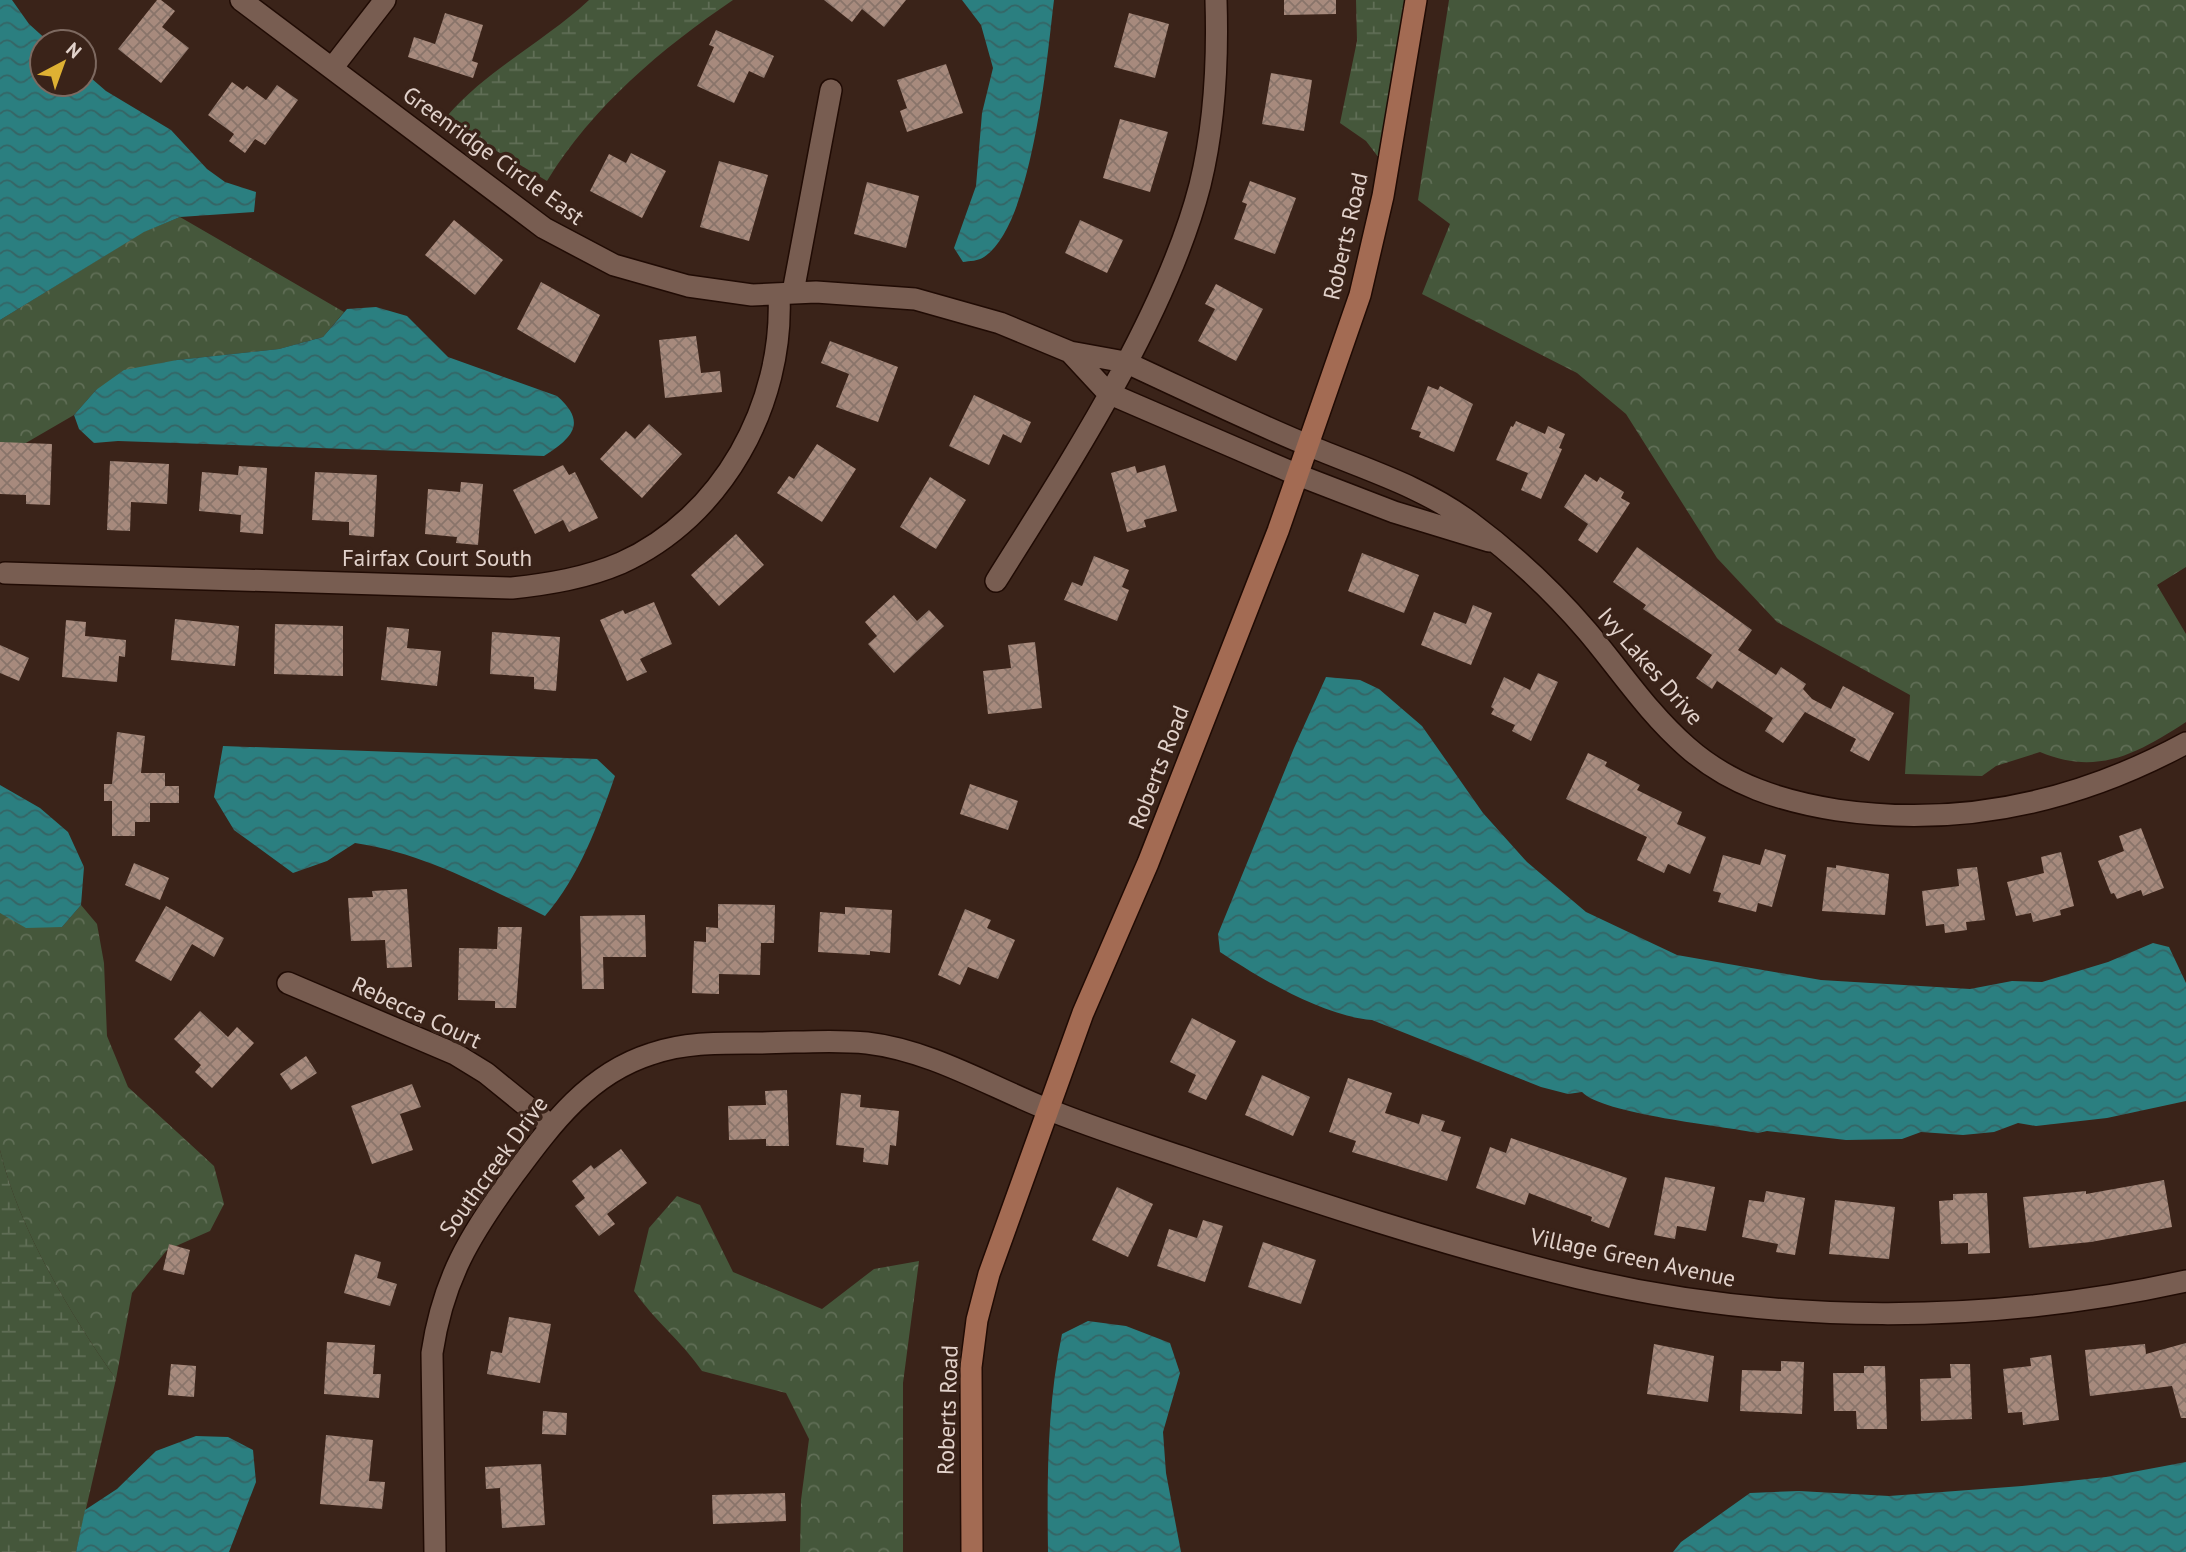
<svg xmlns="http://www.w3.org/2000/svg" width="2186" height="1552" font-family="'PT Sans',sans-serif">
<defs>
<pattern id="forest-crowns" width="20" height="18" patternUnits="userSpaceOnUse" patternTransform="scale(1.75)"><rect width="20" height="18" fill="#45573b"/><path d="M2 6a3 3 0 1 1 6 0M12 15a3 3 0 1 1 6 0" fill="none" stroke="#606e56"/></pattern>
<pattern id="wetland-marsh" width="20" height="14" patternUnits="userSpaceOnUse" patternTransform="scale(1.75)"><rect width="20" height="14" fill="#45573b"/><path d="M1 5h8M5 5V1M11 12h8M15 12V8" fill="none" stroke="#606e56"/></pattern>
<pattern id="water-waves" width="16" height="10" patternUnits="userSpaceOnUse" patternTransform="scale(1.75)"><rect width="16" height="10" fill="#2b7f80"/><path d="M0 5q4-4 8 0t8 0" fill="none" stroke="#356565"/></pattern>
<pattern id="building-cross-hatch" width="8" height="8" patternUnits="userSpaceOnUse" patternTransform="scale(1.75)"><rect width="8" height="8" fill="#a78a7d"/><path d="M0 0l8 8M0 8l8-8" fill="none" stroke="#89746a"/></pattern>
</defs>
<rect width="100%" height="100%" fill="#3a2319"/>
<!-- forest -->
<path fill="url(#forest-crowns)" d="M1449,0H2186V567L2157,585L2186,634V722C2137,754 2097,776 2040,752L1996,766L1982,776L1905,774L1910,695L1777,622L1717,558L1626,414L1577,373L1422,294L1450,224L1418,200Z
M180,217L344,312L323,337L279,349L177,360L96,390L74,415L0,458V320L143,232Z
M81,905L97,924L104,963L107,1036L128,1087L214,1166L224,1204L210,1231L167,1250L132,1293L116,1379C70,1314 18,1227 0,1150V913L62,927Z
M677,1196L700,1205L733,1272L822,1309L874,1269L919,1261L903,1383V1552H800L801,1500L809,1439L786,1393L702,1371C682,1342 654,1320 634,1291L649,1228Z"/>
<!-- wetland -->
<path fill="url(#wetland-marsh)" d="M589,0H733C662,48 592,107 547,181L473,137L448,115C487,70 545,41 589,0Z
M1356,0H1405L1379,158L1366,141L1340,123L1357,41Z
M0,1150C18,1227 70,1314 116,1379L76,1552H0Z"/>
<!-- water -->
<path fill="url(#water-waves)" d="M0,0H12L29,24L49,42H42V84H84V72L106,91L171,130L207,169L225,182L256,192L254,212L180,217L144,232L0,320Z
M962,0H1054C1047,57 1033,225 984,257C979,261 969,261 963,262L954,248L976,186L982,113L993,68L981,25Z
M376,307L407,316L448,357L557,396C588,423 572,438 544,456L118,441L94,443L79,429L74,415L96,390L124,370L177,360L279,349L323,337L347,309Z
M1326,677L1360,680L1379,689L1422,726L1483,813L1527,862L1586,912L1677,955L1821,980L1970,989L2012,981L2042,982L2108,962L2153,943L2169,947L2186,983V1101L2107,1118L2036,1126L2018,1123L1994,1132L1963,1135L1921,1132L1902,1139L1846,1140L1767,1131L1758,1133C1723,1126 1602,1114 1582,1092L1568,1094L1541,1087L1372,1020C1323,1016 1261,979 1220,952L1218,934L1294,748Z
M223,746L597,759L615,776C598,825 579,877 545,916C483,886 423,853 355,843L327,861L293,873L234,830L214,797Z
M0,785L40,808L68,832L84,867L81,905L62,927L26,928L0,913Z
M1088,1321L1126,1326L1170,1343L1180,1373L1163,1432L1166,1473L1181,1552H1048C1047,1480 1047,1405 1062,1334Z
M196,1436L228,1437L253,1450L256,1482L229,1552H76L85,1510L117,1489L156,1451Z
M2186,1462V1552H1673L1681,1542L1750,1493L1799,1491L1889,1496L2022,1486L2106,1477Z"/>
<!-- building -->
<path fill="url(#building-cross-hatch)" d="M157,0H161L175,11L162,27L189,48L161,83L118,49Z
M824,0H906L884,27L862,9L852,22Z
M1284,0H1336V14L1284,15Z
M445,13L483,25L472,61L478,63L473,78L408,57L414,37L435,44Z
M1129,13L1169,24L1155,78L1114,67Z
M716,30L774,56L764,78L749,71L734,103L697,86L714,47L709,45Z
M946,64L963,113L907,132L900,111L907,108L897,80Z
M1271,73L1312,80L1304,131L1262,124Z
M232,82L243,90L247,86L266,100L277,85L298,100L265,145L255,139L245,153L229,141L234,134L208,115Z
M1120,119L1168,132L1150,192L1103,178Z
M631,153L666,171L642,218L590,191L609,154L626,163Z
M719,161L768,175L749,241L700,227Z
M1250,181L1296,198L1275,254L1234,239L1247,204L1242,202Z
M867,182L919,196L906,248L854,234Z
M454,220L503,260L475,295L425,255Z
M1080,220L1123,240L1107,273L1065,253Z
M541,282L600,315L575,363L517,329Z
M1216,284L1263,309L1236,361L1198,341L1215,309L1205,304Z
M696,336L701,373L720,371L722,392L665,398L659,340Z
M830,341L898,367L878,422L836,407L849,374L821,363Z
M1428,386L1438,390L1440,386L1473,404L1454,452L1419,437L1421,432L1411,429Z
M974,395L1031,422L1021,443L1003,434L989,465L949,446Z
M1516,421L1545,434L1548,426L1565,434L1559,448L1562,449L1541,499L1521,490L1528,473L1496,460L1511,426L1513,427Z
M649,424L682,454L642,498L600,459L626,431L635,439Z
M0,442L52,444L50,505L26,504V495L0,494Z
M817,444L856,469L822,522L777,493L789,476L794,479Z
M110,461L169,464L167,504L131,502L130,531L107,530Z
M563,465L569,475L575,472L598,518L569,532L563,520L535,534L513,490Z
M1165,465L1177,511L1144,520L1146,527L1127,532L1111,473L1135,466L1137,473Z
M239,466L267,468L263,534L240,532L241,515L199,511L202,472L238,475Z
M315,472L377,475L374,537L349,535V522L312,520Z
M1585,474L1597,482L1600,477L1624,492L1621,498L1630,503L1597,553L1578,540L1588,524L1564,507Z
M930,477L966,500L936,549L900,527Z
M461,482L483,484L478,545L456,543L457,537L425,534L428,489L460,492Z
M736,534L764,565L719,606L691,575Z
M1637,547L1752,630L1738,650L1776,675L1781,667L1806,684L1803,689L1812,699L1831,709L1843,686L1894,713L1869,761L1850,751L1856,739L1805,712L1783,743L1765,731L1773,718L1717,681L1712,689L1696,678L1712,655L1643,609L1646,605L1613,582Z
M1362,553L1419,575L1404,613L1348,591Z
M1094,556L1129,570L1122,587L1129,590L1117,621L1064,600L1072,582L1082,586Z
M894,595L917,621L929,610L944,626L894,673L868,644L877,636L865,622Z
M654,602L672,644L640,659L647,672L627,681L600,620L623,610L625,614Z
M1473,605L1492,613L1471,665L1421,645L1434,612L1466,624Z
M175,619L239,626L235,666L171,660Z
M66,620L86,622L85,636L126,640L125,657L119,656L117,682L62,677Z
M275,624L343,626V676L274,674Z
M387,627L409,629L407,648L441,651L437,686L381,680Z
M492,632L560,637L556,691L534,689V677L490,674Z
M1035,642L1042,708L988,714L983,671L1011,668L1008,645Z
M0,645L29,658L19,681L0,673Z
M1538,673L1558,682L1531,741L1512,731L1515,725L1491,714L1494,709L1491,707L1504,677L1530,690Z
M117,732L145,736L141,773H165V786H179V803H150V822H135V836H112V801H104V784H112Z
M1588,753L1607,762L1605,766L1640,785L1637,790L1682,812L1677,824L1706,837L1690,874L1668,864L1664,873L1637,860L1647,837L1566,799Z
M970,784L1018,801L1008,830L960,814Z
M2141,828L2164,888L2143,896L2141,890L2117,899L2114,893L2111,894L2098,861L2124,851L2119,836Z
M1765,849L1786,855L1772,907L1758,903L1756,912L1718,902L1721,893L1713,891L1723,855L1760,865Z
M2061,852L2074,906L2060,910L2061,915L2033,922L2031,913L2016,916L2007,882L2044,873L2041,857Z
M134,863L169,878L160,900L125,885Z
M1836,865L1889,874L1885,915L1822,911L1827,867L1836,868Z
M1977,867L1985,920L1966,922L1967,930L1945,933L1944,924L1926,926L1922,891L1959,886L1957,869Z
M407,889L412,967L387,968L385,940L351,941L348,898L373,897L372,891Z
M718,904L775,905L774,943H761L760,975L719,974V994L692,993L694,941L706,942V927L718,928Z
M166,906L224,938L214,957L192,944L171,981L135,961Z
M845,907L892,910L890,953L870,951V955L818,952L820,912L845,914Z
M965,909L991,920L987,928L1015,940L998,979L968,967L960,985L938,975Z
M645,915L646,957H603L604,989H582L580,916Z
M498,927H522L516,1008H495V1001L458,1000L459,948L497,949Z
M200,1011L228,1037L237,1027L254,1043L212,1088L195,1072L201,1065L174,1039Z
M1192,1018L1236,1041L1206,1100L1188,1092L1196,1075L1170,1062Z
M306,1056L317,1073L291,1090L280,1074Z
M1262,1075L1310,1097L1293,1136L1245,1115Z
M1348,1078L1392,1093L1385,1113L1419,1124L1422,1114L1445,1121L1441,1131L1461,1137L1447,1181L1352,1152L1356,1141L1329,1132Z
M412,1084L421,1107L400,1114L413,1150L372,1164L351,1106Z
M787,1090L789,1146H766V1139L729,1140L728,1106L766,1105L765,1091Z
M841,1093L861,1095L860,1107L899,1111L896,1146L890,1145L888,1165L863,1162L864,1148L836,1145Z
M1511,1138L1627,1178L1609,1228L1591,1221L1592,1217L1529,1193L1525,1205L1476,1188L1490,1147L1506,1153Z
M621,1149L647,1183L607,1214L615,1224L599,1236L575,1206L585,1198L572,1181L591,1165L594,1169Z
M1665,1177L1715,1187L1706,1231L1677,1226L1675,1239L1654,1235Z
M2164,1180L2172,1227L2091,1242L2029,1248L2023,1197L2086,1191V1194Z
M1117,1187L1153,1204L1128,1257L1092,1240Z
M1766,1191L1805,1198L1795,1255L1776,1252L1778,1244L1742,1237L1749,1200L1764,1202Z
M1987,1193L1990,1253L1968,1254V1243L1941,1244L1939,1201L1953,1200V1194Z
M1835,1200L1895,1207L1889,1259L1829,1254Z
M1203,1220L1223,1226L1205,1282L1157,1266L1169,1229L1197,1238Z
M1263,1242L1316,1260L1301,1304L1248,1287Z
M169,1244L190,1250L184,1275L163,1270Z
M355,1254L381,1262L377,1278L397,1284L390,1306L344,1293Z
M509,1317L551,1324L540,1383L487,1374L491,1351L502,1353Z
M327,1342L375,1345L373,1374H381L379,1398L324,1394Z
M2186,1343V1418H2181L2172,1386L2090,1396L2085,1350L2145,1344L2146,1354Z
M1654,1344L1714,1356L1708,1402L1647,1394Z
M2051,1355L2059,1420L2023,1425L2022,1412L2008,1413L2003,1369L2031,1366L2030,1358Z
M1781,1361L1804,1362L1802,1414L1740,1411L1742,1370L1781,1371Z
M171,1364L196,1366L194,1397L168,1395Z
M1950,1364H1970L1972,1419L1921,1421L1920,1379L1951,1378Z
M1864,1366H1885L1887,1429H1857L1856,1411H1834L1833,1373H1864Z
M543,1411L567,1413L566,1435L542,1434Z
M326,1435L373,1440L369,1481L385,1482L382,1509L320,1504Z
M541,1464L545,1525L502,1528L500,1488L486,1489L485,1467Z
M785,1493L786,1521L713,1524L712,1495Z"/>
<g fill="none" stroke-linecap="round" stroke-linejoin="round">
<!-- minor casing -->
<g stroke="#200b04" stroke-width="24">
<path id="minor" d="M241,0L544,228L614,265L688,286L752,295L816,292L915,299L1000,323L1070,352L1125,362C1186,390 1247,420 1310,446C1364,469 1422,486 1470,522C1513,554 1552,590 1587,631C1620,670 1648,713 1687,747C1730,785 1781,801 1837,810C1961,828 2077,802 2186,743
M333,67L385,0
M793,292L831,90
M1070,352L1108,393L1298,475L1394,512L1489,541
M5,573L512,588C549,584 586,578 621,563C723,517 784,404 779,295
M996,581C1068,466 1166,317 1200,185C1215,124 1218,62 1216,0
M288,983L455,1054L486,1073L550,1125
M435,1552L432,1353C443,1279 470,1235 513,1176C551,1125 588,1074 651,1054C686,1042 721,1043 758,1043C794,1043 831,1039 867,1043C928,1050 986,1084 1042,1107C1088,1126 1135,1141 1182,1157C1311,1201 1446,1246 1579,1278C1778,1325 1987,1325 2186,1281"/>
</g>
<!-- primary casing -->
<g stroke="#200b04" stroke-width="24">
<path id="primary" d="M972,1552L971,1367L977,1320L989,1274L1083,1013L1148,863L1278,531L1360,295L1383,196L1416,0"/>
</g>
<!-- minor -->
<use href="#minor" stroke="#785d51" stroke-width="21"/>
<!-- primary -->
<use href="#primary" stroke="#a36b53" stroke-width="21"/>
</g>
<g text-anchor="middle" dominant-baseline="central" stroke-width="7" stroke-linejoin="round" paint-order="stroke">
<!-- street labels -->
<g font-size="23" fill="#e2d2cb" stroke="#3a2319">
<text transform="translate(494 155) rotate(36)">Greenridge Circle East</text>
<text transform="translate(1345 236) rotate(-77)">Roberts Road</text>
<text x="437" y="557">Fairfax Court South</text>
<text transform="translate(1651 666) rotate(49)">Ivy Lakes Drive</text>
<text transform="translate(1158 767) rotate(-69)">Roberts Road</text>
<text transform="translate(417 1012) rotate(25)">Rebecca Court</text>
<text transform="translate(493 1166) rotate(-54)">Southcreek Drive</text>
<text transform="translate(1633 1257) rotate(12)">Village Green Avenue</text>
<text transform="translate(947 1410) rotate(-88)">Roberts Road</text>
</g>
</g>
<!-- north arrow -->
<g transform="translate(63 63) rotate(41)"><circle r="33" fill="#3a2319" stroke="#7d6960" stroke-width="2"/>
<path d="M0-5L12 26L0 18L-12 26Z" fill="#deb133"/>
<text y="-10" font-size="19" font-weight="bold" text-anchor="middle" fill="#e2d2cb">N</text>
</g>
</svg>
